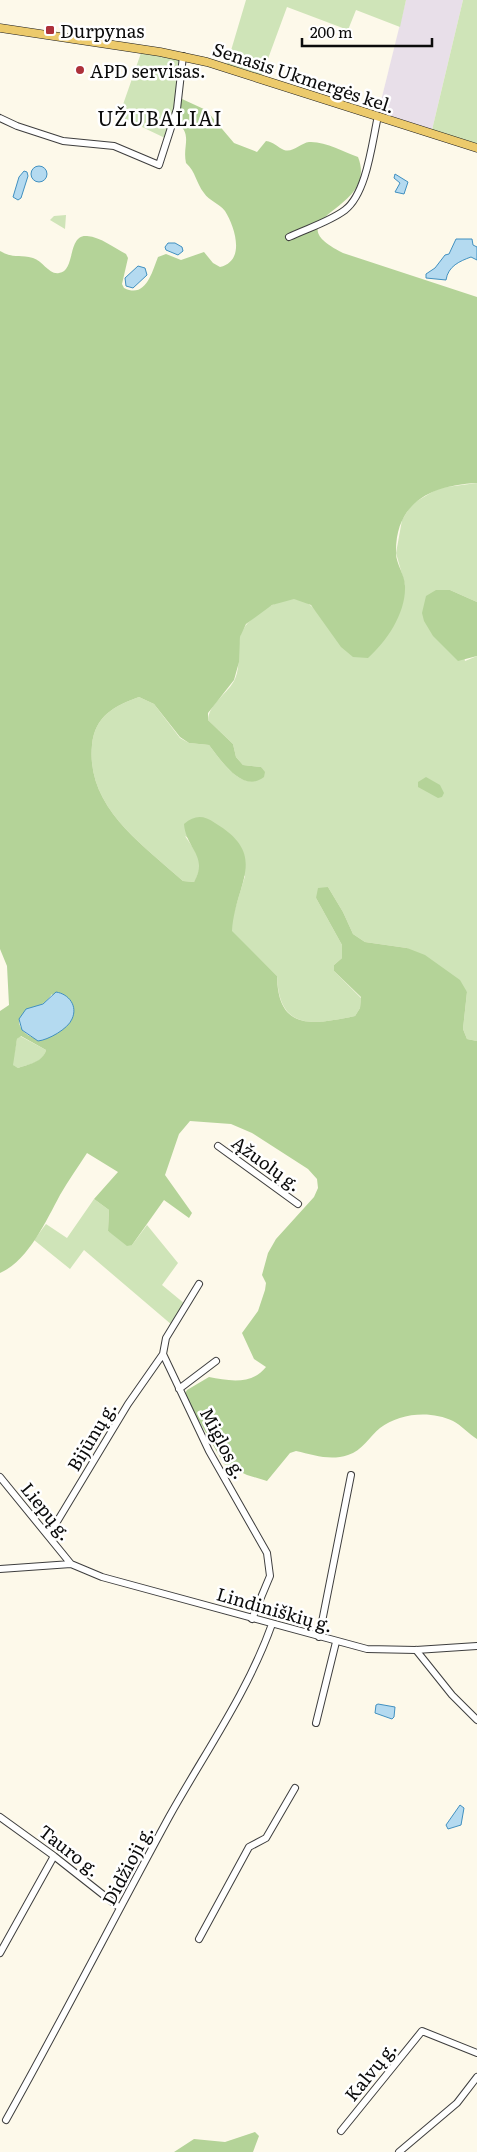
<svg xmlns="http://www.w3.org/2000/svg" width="477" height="2152" font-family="Literata,serif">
<rect width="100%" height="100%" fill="#fdf9ea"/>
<!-- industrial -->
<path fill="#e8dfe9" d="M406,0H463L432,130L378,113Z"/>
<!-- green -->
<path fill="#cfe4b8" d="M246,0H406L400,27L356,10L348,30L287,7L262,75L227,64Z
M463,0H477V144L432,130Z
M141,53L186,60C182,91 181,112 165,138L119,116Z
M66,215L65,229L50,220L54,216Z
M477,483V602L450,590L465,661L477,656V1041L467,1039L463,1029L467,992L407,948L365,942L353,934L343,912L328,887L316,898L342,945V958L334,965V971L361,998L360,1008L355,1016C312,1025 279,1031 277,976L231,931L232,919L245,876L185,836C197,854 206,862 194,882L183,881C142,844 86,807 92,745C95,716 114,706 139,697L154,704L180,738L189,743L209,745C221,760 242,794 264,776L261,767L243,765L236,757L233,744L208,720C209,703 228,694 235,679C241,665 237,651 240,637C244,619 276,598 295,599C307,599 315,609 322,618L405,585L396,553L402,520L412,504L439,488Z
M20,1036L46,1050C43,1063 29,1064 18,1068L12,1065L17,1039Z
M94,1199L109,1210L108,1231L132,1245L147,1225L178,1263L162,1285L185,1304L172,1325L84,1250L70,1269L34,1240L46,1224L67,1238Z"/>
<!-- forest -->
<path fill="#b4d398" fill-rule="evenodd" d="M182,99L206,110L234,143L257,152L266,141C274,142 277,147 284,150C293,153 301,143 309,142C325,141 344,152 358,157C380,212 270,216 343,253L477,297V483C432,485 395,502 396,553C396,564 405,575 405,586C406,613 387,641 368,658L353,657L341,647L311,605L294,599L272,605L246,624L240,637L239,662L234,680L208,713V720L233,744L236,757L243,765L261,767L265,772L264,777C242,794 221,760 209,745L189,743L180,737L154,704L139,697C114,706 95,716 92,745C86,807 142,844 183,881L194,882C209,856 186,849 184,824C195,815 203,815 215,823C270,856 235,883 232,931L277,976C278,1031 312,1025 355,1016L360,1008L361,997L334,971V965L342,958V945L316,898L318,888L328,887L343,912L353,934L365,942L407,948L425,955L460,980L467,992L463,1029L467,1039L477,1041V1439C469,1434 461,1425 453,1421C431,1410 399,1413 380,1428C370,1436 362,1451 348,1455C330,1461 314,1455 296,1451L290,1453L267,1481L247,1475L224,1464L184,1395L187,1390L209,1377C229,1381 252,1385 266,1367L254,1359L242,1333L258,1311L265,1290L266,1283L262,1275L268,1253L276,1239L314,1197L318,1188L317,1179L308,1169L252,1133L231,1124L190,1121L179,1134L165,1175L192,1213L189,1218L164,1200L132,1245L127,1246L108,1231L109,1210L94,1199L118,1172L87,1153C78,1167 68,1181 60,1195C46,1221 28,1261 0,1273V1011L9,1005L7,966L0,949V251C14,259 19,254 33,258C43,261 49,275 59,273C76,271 67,234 87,236C101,237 114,248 126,254L128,258L122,284L124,288C146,299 152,272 158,257L166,254L181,260L204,252L213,263L220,267C246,261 235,227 225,211C219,203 209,201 204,193C196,183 196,172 186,163C182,145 194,134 175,121ZM52,994L68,1025L43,1040C32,1039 18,1032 19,1019C30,1011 45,1005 52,994ZM21,1036L46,1050C43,1062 29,1064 18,1068L13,1065L17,1039Z
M436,590H450L477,602V656L458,661L433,636L424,621L422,613L426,596Z
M426,777L440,785L444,793L442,797L438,798L418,787V782Z
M255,2132L259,2136L253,2152H174L194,2139L225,2142Z"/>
<!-- water -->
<path fill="#b4daf0" stroke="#4190c0" d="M31 174a8 8 0 1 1 16 0a8 8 0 1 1-16 0Z
M24,171L27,172L28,176L21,198L18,200L13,197L19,177Z
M395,174L408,182L404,194L395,192L400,183L394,178Z
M456,239H472L473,245L477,247V260L471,257C460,261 448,266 446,280L426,278V274L435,268L445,255L449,254Z
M168,243H175L182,247L183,251L178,255L166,250L165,247Z
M138,266L145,268L147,275L133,288L126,286L125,278Z
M56,992C69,994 78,1006 72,1019C68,1029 48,1040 38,1041L22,1030L19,1019L26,1009L43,1004Z
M378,1704L395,1707L394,1717L392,1719L375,1713L376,1705Z
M460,1805L464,1808L461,1825L448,1829L446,1825Z"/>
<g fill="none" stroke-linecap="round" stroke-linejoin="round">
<!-- minor casing -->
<g stroke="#3e3e3e" stroke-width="8">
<path id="minor" d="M0,118L17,126L63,141L114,146L159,165L177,109L183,56
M289,237C308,228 329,222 345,210C367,193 372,142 378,116
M218,1146L298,1204
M199,1284L166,1338L163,1354L209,1451L267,1553L270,1576L252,1619
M179,1389L216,1361
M0,1477L71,1564
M49,1535L128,1404L163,1354
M0,1569L71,1564L102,1577L367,1649L416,1650L477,1646
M319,1637L351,1475
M416,1650L452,1695L477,1720
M316,1723L336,1642
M0,1817L54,1856L120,1908
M199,1939L249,1847L266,1838L295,1788
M0,1953L54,1856
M6,2120C62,2020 114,1918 169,1817C204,1754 248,1692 272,1624
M341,2131L422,2031L477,2053
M399,2152L457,2103L477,2077"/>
</g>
<!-- major casing -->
<g stroke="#1c1c1c" stroke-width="9">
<path id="major" d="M0,28L160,52L207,62L477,148"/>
</g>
<!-- minor -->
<use href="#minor" stroke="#fff" stroke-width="6"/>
<!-- major -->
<use href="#major" stroke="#ecca6c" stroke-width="8"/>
</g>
<!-- markers -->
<g fill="#ad3039" stroke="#fff" stroke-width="2">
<rect x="45" y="25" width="10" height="10" rx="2.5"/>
<circle cx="80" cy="70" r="5"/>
</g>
<g text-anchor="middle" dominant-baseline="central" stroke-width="5" stroke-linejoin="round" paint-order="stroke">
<!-- poi labels -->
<g font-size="18" fill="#0b0b0b" stroke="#fff" text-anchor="start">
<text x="60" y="30">Durpynas</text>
<text x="90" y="70">APD servisas.</text>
</g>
<!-- street labels -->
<g font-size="18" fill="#0b0b0b" stroke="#fff">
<text transform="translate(304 77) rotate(18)">Senasis Ukmergės kel.</text>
<text transform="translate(267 1163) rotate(36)">Ąžuolų g.</text>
<text transform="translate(91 1436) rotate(-59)">Bijūnų g.</text>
<text transform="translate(224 1443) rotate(62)">Miglos g.</text>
<text transform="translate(47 1511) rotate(51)">Liepų g.</text>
<text transform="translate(275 1609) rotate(16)">Lindiniškių g.</text>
<text transform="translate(70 1850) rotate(38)">Tauro g.</text>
<text transform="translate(127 1865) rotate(-62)">Didžioji g.</text>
<text transform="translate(370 2071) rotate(-51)">Kalvų g.</text>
</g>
<!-- quarter labels -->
<g font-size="20" letter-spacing="1" fill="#0b0b0b" stroke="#fff">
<text x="160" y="117">UŽUBALIAI</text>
</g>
</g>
<!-- scale -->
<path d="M302 38v8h130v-8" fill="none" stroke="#0b0b0b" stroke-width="2.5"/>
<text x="310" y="38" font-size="15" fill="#0b0b0b" stroke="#ffffff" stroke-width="4" paint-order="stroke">200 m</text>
</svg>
